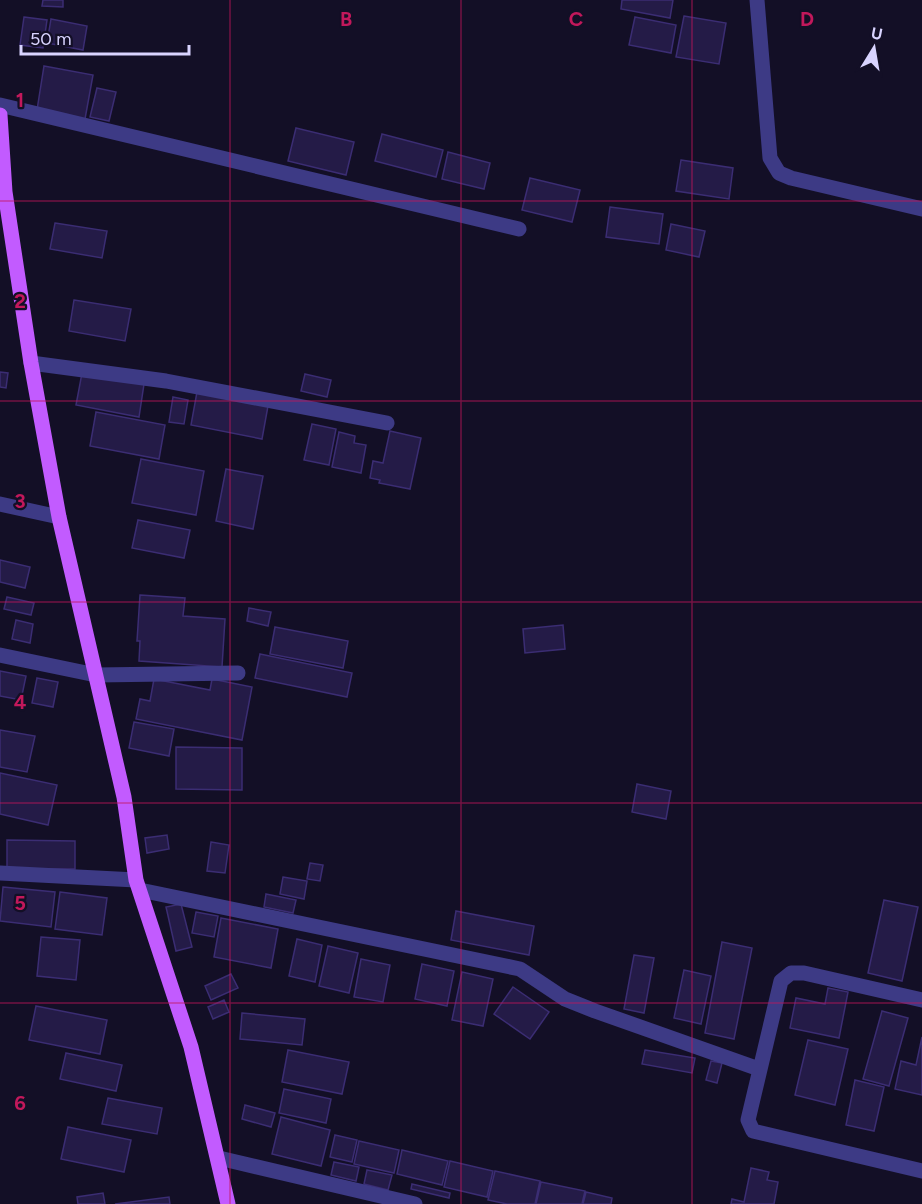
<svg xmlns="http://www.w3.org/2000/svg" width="922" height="1204" font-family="Figtree,sans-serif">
<rect width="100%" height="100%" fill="#130f26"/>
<!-- building -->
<path fill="#241b47" stroke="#3b2d73" stroke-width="1.5" d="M43,0H63V7L42,6Z
M622,0H673L670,18L621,9Z
M684,16L726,23L719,64L676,57Z
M24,17L47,20L43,48L20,45Z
M635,17L676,25L671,53L629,45Z
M51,19L87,26L83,50L47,43Z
M44,66L93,75L85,119L37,110Z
M97,88L116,92L109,121L90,117Z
M296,128L354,142L346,175L288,161Z
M382,134L443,150L436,177L375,161Z
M448,152L490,163L484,189L442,179Z
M681,160L733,168L729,199L676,191Z
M530,178L580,190L572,222L522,210Z
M610,207L663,214L659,244L606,237Z
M55,223L107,231L102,258L50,249Z
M671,224L705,231L699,257L666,250Z
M74,300L131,309L125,341L69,331Z
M0,372L8,373L6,388L0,387Z
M82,373L144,384L139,417L76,405Z
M305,374L331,380L327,397L301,391Z
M197,392L268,406L262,439L191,425Z
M173,397L188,400L184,424L169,422Z
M96,412L165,425L159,459L90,446Z
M312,424L336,429L329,465L304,460Z
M390,431L421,438L410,489L379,483L380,480L370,478L373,461L383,463Z
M339,432L355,436L354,443L366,445L361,473L332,467Z
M141,459L204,471L196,515L132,503Z
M226,469L263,476L253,529L216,521Z
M138,520L190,530L184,558L132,548Z
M0,560L30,567L25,588L0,582Z
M140,595L185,598L183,616L225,619L222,667L139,661L140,641H137Z
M7,597L34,603L31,615L4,609Z
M249,608L271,612L268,626L247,621Z
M16,620L33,624L30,643L12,639Z
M563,625L565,649L525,653L523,629Z
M275,627L348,641L343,668L270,654Z
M260,654L352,673L347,697L255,678Z
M0,671L26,676L21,700L0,696Z
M37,678L58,682L53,707L32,703Z
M154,679L210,690L212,679L252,687L242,740L136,719L140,699L150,701Z
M134,722L174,729L169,756L129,748Z
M0,730L35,736L27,772L0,767Z
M176,747L242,748V790L176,789Z
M0,773L57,785L48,825L0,814Z
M637,784L671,791L666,819L632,812Z
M167,835L169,849L147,853L145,838Z
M7,840L75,841V869H7Z
M211,842L229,845L225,873L207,871Z
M310,863L323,865L320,881L307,879Z
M283,877L307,881L304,899L280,894Z
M3,887L55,892L51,927L0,921Z
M60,892L107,898L102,935L55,929Z
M266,894L296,900L293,913L264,907Z
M884,900L918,907L902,981L868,973Z
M181,904L192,947L176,951L166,907Z
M456,911L534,926L529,955L451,940Z
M196,912L218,916L214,937L192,933Z
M221,918L278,929L271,968L214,957Z
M41,937L80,940L76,980L37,976Z
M297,939L322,945L315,982L289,976Z
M722,942L752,948L734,1039L705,1033Z
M328,946L358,953L349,993L319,986Z
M634,955L654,958L644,1013L624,1009Z
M361,959L390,965L383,1002L354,997Z
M422,964L454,971L447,1006L415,999Z
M684,970L711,976L701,1024L674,1018Z
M462,972L493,979L483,1026L452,1020Z
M231,974L238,988L211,1000L205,986Z
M513,987L549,1012L530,1039L494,1014Z
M828,988L848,992L839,1038L790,1028L796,998L825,1004Z
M224,1000L229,1012L213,1019L208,1007Z
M36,1006L107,1020L100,1054L29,1040Z
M882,1011L908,1018L889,1086L863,1079Z
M242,1013L305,1019L302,1045L240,1039Z
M922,1037V1095L895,1089L901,1061L916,1065Z
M808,1040L848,1049L835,1105L795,1095Z
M288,1050L349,1062L342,1094L282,1082Z
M645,1050L695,1058L692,1073L642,1064Z
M66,1053L122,1065L116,1091L60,1079Z
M711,1061L722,1063L717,1083L706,1080Z
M855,1080L884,1087L874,1131L846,1125Z
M284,1089L331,1099L326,1123L279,1113Z
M108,1098L162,1108L157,1134L102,1124Z
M245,1105L275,1113L271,1127L242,1119Z
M281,1117L330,1130L321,1166L272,1154Z
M68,1127L131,1140L124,1172L61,1159Z
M335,1135L357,1140L352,1162L330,1157Z
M359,1141L399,1150L394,1173L354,1164Z
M402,1150L448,1161L442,1185L397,1174Z
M450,1161L493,1171L487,1197L444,1187Z
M334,1162L359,1167L356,1181L331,1175Z
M751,1168L769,1172L767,1180L778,1182L774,1204H731L732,1199L744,1202Z
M367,1170L392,1175L388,1190L364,1184Z
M495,1171L540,1181L535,1204H507L488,1200Z
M541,1182L585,1191L582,1204H536Z
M412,1184L450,1193L449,1198L411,1189Z
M586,1192L612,1198L611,1204H583Z
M103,1193L105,1204H78L77,1197Z
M169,1197L170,1204H115Z"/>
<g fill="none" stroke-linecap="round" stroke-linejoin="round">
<!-- minor -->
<path stroke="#3d3a85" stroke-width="15" d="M757,0L770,158L779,173L791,178L922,209
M0,105L519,229
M31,363L166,381L387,423
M0,504L59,517
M0,655L96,675L238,673
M0,873L136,880
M140,890L520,969L565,999L595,1011L759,1069
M922,1000L804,973H791L781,981L748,1120L753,1131L922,1171
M219,1158L415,1204"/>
<!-- major -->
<path stroke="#c25bff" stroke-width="15" d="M0,115L5,192L31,363L59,517L124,797L136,880L191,1047L228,1204"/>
</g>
<!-- grid -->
<path fill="none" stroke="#c2185b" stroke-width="1.5" stroke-opacity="0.55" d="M230,0V1204M461,0V1204M692,0V1204M0,201H922M0,401H922M0,602H922M0,803H922M0,1003H922"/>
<g font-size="20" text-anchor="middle" font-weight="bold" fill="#c2185b" stroke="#130f26" stroke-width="4.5" stroke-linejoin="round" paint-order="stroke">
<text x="346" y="26">B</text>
<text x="576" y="26">C</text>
<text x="807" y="26">D</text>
<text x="20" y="107">1</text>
<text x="20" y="308">2</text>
<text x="20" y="508">3</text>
<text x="20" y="709">4</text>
<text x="20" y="910">5</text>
<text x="20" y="1110">6</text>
</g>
<!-- north arrow -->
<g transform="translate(874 48) rotate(11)" stroke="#130f26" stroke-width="4.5" paint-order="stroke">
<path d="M0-4.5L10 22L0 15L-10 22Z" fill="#d9d4ff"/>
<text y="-9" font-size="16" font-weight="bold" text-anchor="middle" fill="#d9d4ff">U</text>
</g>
<!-- scale -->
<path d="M21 45v9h168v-9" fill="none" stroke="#d9d4ff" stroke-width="3"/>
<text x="30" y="45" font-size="18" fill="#d9d4ff" stroke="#130f26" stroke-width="4.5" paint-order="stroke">50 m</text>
</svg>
